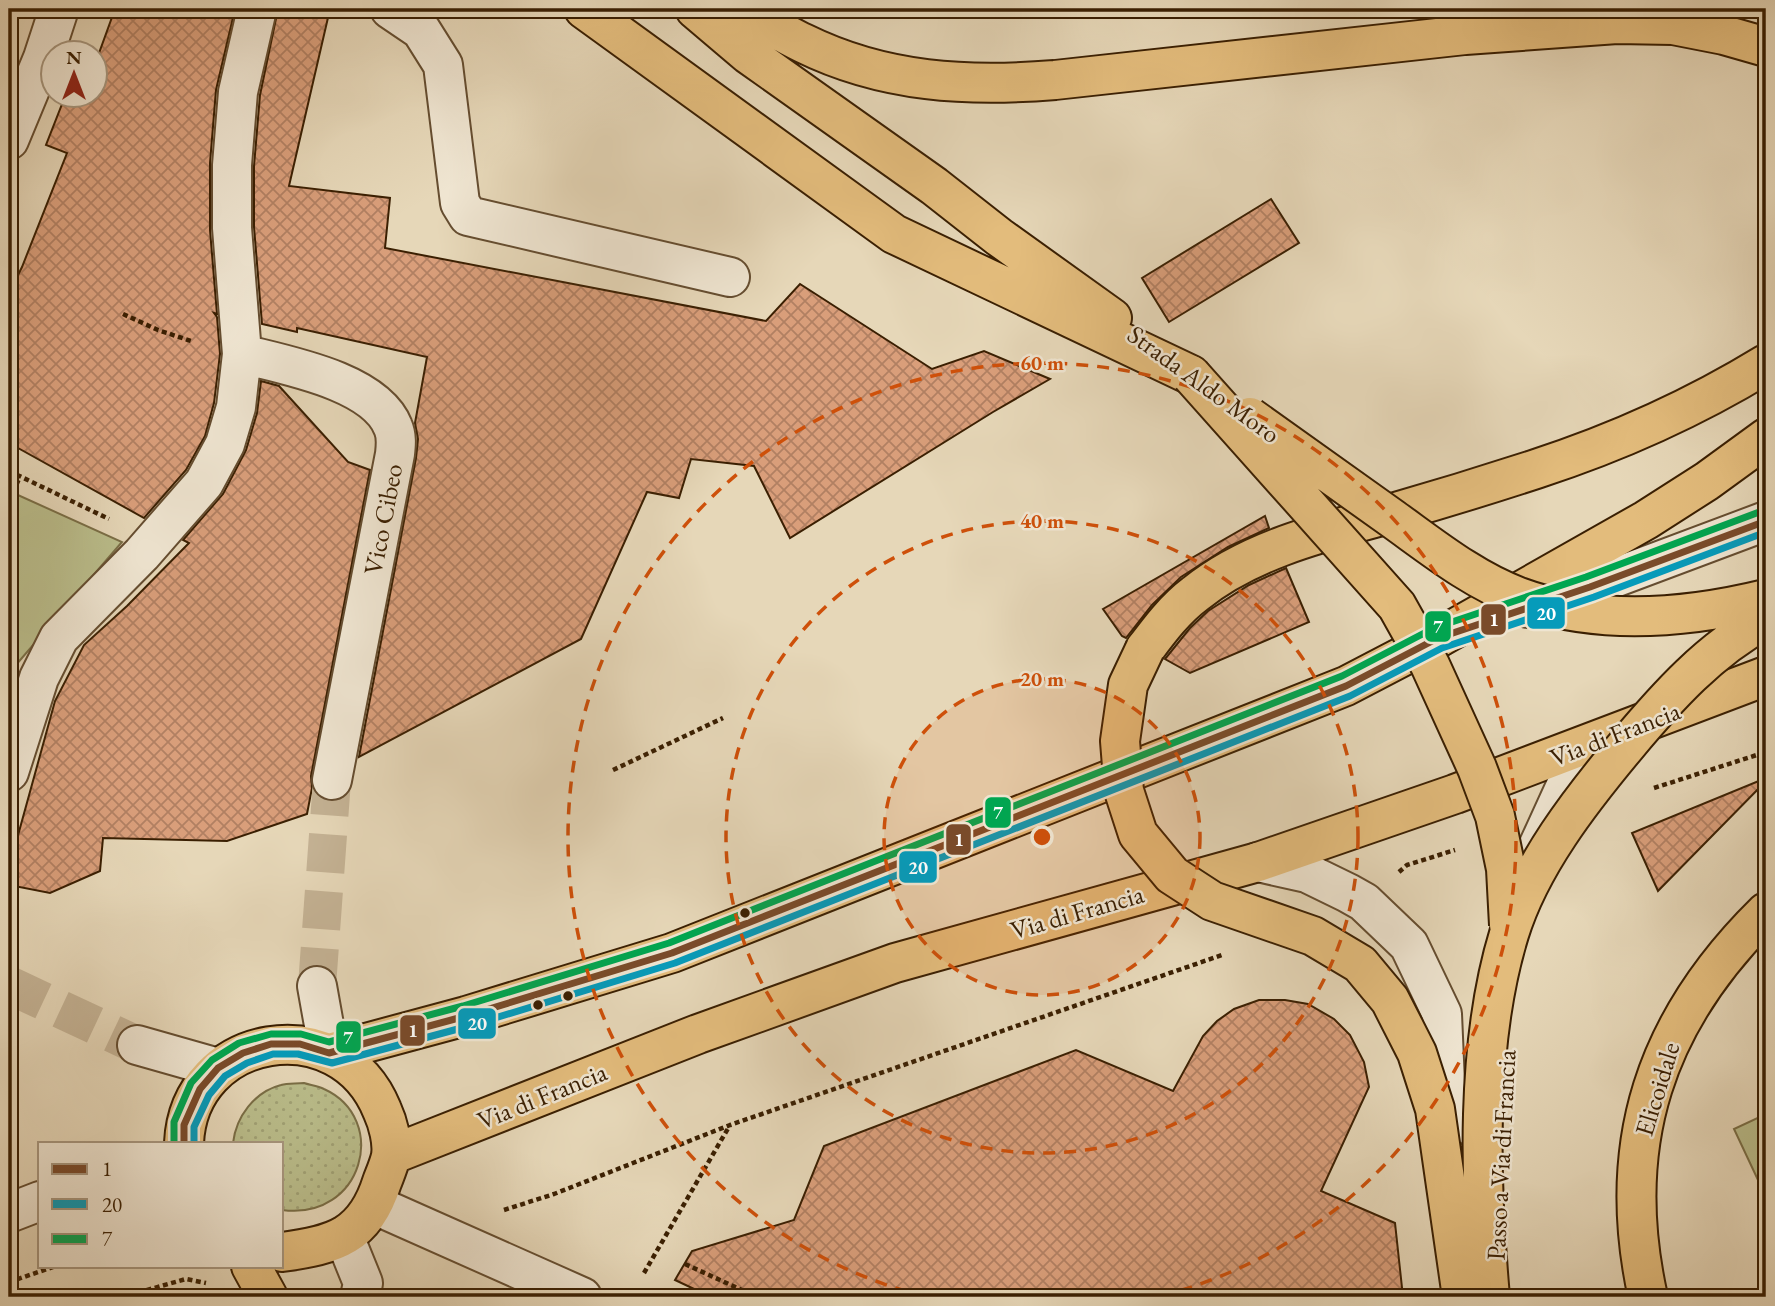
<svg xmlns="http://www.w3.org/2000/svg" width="1775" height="1306" font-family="'EB Garamond',serif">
<defs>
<pattern id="grass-dots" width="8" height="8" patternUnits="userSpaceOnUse" patternTransform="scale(1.75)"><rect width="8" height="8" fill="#babd8b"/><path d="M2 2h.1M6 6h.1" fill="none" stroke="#a1a276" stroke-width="1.8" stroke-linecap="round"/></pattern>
<pattern id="building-cross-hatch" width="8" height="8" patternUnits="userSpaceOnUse" patternTransform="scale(1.75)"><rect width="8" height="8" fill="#d99e7a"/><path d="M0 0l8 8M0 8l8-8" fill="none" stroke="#b18062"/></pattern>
</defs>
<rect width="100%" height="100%" fill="#e6d7b8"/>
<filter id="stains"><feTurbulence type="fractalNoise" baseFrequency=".00286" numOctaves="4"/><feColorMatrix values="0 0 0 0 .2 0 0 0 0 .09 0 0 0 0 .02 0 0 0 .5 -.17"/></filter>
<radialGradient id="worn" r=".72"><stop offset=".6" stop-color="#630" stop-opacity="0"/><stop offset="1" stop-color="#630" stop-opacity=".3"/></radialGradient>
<!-- grass -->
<path fill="url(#grass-dots)" stroke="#7a6e46" stroke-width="2" d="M304,1083C310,1085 318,1086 324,1089C390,1119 363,1221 282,1210V1143H233C236,1117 254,1092 281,1085C288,1083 296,1084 304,1083Z"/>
<!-- park -->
<path fill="#babd8b" stroke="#7a6e46" stroke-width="2" d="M9,491L122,542L9,673Z
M1766,1114V1197L1734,1129Z"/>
<!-- building -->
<path fill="url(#building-cross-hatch)" stroke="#3a1f02" stroke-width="2" d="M115,9H235L216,90L210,163V230L217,314L214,313L217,317L220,354L214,403L205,436L186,470L144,518L9,443V293L22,267L67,153L46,145L66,94H94V67Z
M278,9H330L289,186L390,198L385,248L766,321L800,284L932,369L984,351L1050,379L993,412L790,538L754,466L691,459L679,498L647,492L581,639L359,757L416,458L418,439L415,423L427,357L297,328V332L262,324L254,227V166L260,95Z
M1271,199L1299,243L1169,322L1142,278Z
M261,381L279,386L348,462L370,470L311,776L312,788L307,814L227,841L103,838L100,871L50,893L9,885V868L55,701L84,645L127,606L189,543L183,540L223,494L246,450L257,413Z
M1265,516L1269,528L1228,547L1181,577L1152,605L1126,638L1122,636L1103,609Z
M1286,568L1309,622L1190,673L1165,659L1190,628L1208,611L1249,585Z
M1766,778V781L1658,891L1632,833Z
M1259,1000H1285L1308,1004L1334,1019L1350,1035L1364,1062L1369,1087L1321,1191L1395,1223L1403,1297H711L675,1280L692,1251L794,1220L824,1146L1076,1050L1173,1091L1203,1036L1217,1021L1234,1009Z"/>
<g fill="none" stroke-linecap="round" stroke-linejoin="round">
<!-- minor-tunnel -->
<path stroke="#c4b294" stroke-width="38" stroke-dasharray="38 19" stroke-linecap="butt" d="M9,985L137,1045
M317,986L332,780"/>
<!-- minor casing -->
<g stroke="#654d30" stroke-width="42">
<path id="minor" d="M390,9L421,30L443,65L460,203L468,216L730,277
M9,140L43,58L59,9
M242,354C285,365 375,381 393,427C397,436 396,445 395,454L332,780
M1528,608L1590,587L1766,521
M9,772L39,678L59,638L142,554L204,483L225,444L236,407L242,354L232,228V165L238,92L257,9
M1537,849L1584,746
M1258,862L1307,873L1348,893L1364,902L1409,945L1442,1014L1447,1130
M317,986L329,1053
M137,1045L218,1068
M375,1205L582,1297
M9,1213L40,1201
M344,1236L363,1283L360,1297"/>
</g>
<!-- major casing -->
<g stroke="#3a1f02" stroke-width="42">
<path id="major" d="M329,1053L466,1016L672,953L1346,686L1438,638
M184,1143C189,1032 340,1007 382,1110C388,1123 393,1142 391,1156C389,1165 385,1174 382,1182C365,1236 335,1245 282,1252
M391,1155L698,1034L895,963L1258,862L1455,794L1766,676
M251,1266L268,1297
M1648,1297C1614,1144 1655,1021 1766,912"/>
</g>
<!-- highway casing -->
<g stroke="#3a1f02" stroke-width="42">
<path id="highway" d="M584,9L894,234L1191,375
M695,9L748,54L934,186L999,237L1112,318
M742,9C762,20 782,33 803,43C884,83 968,87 1055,80L1465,35L1617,24L1673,25L1724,35L1766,47
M1438,638L1646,520L1707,481L1766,438
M1145,649C1160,629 1175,609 1195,594C1249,550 1323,532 1389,514C1438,500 1487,485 1536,469C1616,443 1694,408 1766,364"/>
</g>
<!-- path -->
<path stroke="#3a1f02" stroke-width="4.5" stroke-dasharray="5 3.5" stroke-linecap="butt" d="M123,314L158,330L194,342
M9,471L109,519
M9,500L20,477
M613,770L723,718
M1654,788L1766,752
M1399,872L1407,865L1455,850
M504,1210L554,1194L730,1125L1222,955
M685,1264L757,1297
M644,1273L730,1125
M9,1282L56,1266
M122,1297L186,1279L206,1283"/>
<!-- minor -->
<use href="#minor" stroke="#efe5d1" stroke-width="38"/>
<!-- major -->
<use href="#major" stroke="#e3bc7c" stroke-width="38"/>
<!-- highway -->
<use href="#highway" stroke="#e3bc7c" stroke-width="38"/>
<!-- highway-bridge casing -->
<g stroke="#3a1f02" stroke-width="42" stroke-linecap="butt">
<path id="highway-bridge" d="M1191,375L1397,606L1430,665L1477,768L1495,816L1506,869L1509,925
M1250,417C1297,451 1345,485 1393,519C1432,547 1473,580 1519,597C1597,626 1688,618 1766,599
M1145,649L1128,685L1120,741L1124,791L1138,834L1172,875L1212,901L1313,936L1360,964L1390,1000L1417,1053L1435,1109L1462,1297
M1490,1297C1480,1183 1475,1045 1509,934C1530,865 1581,800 1626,746C1667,697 1710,649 1766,619"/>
</g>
<!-- highway-bridge -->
<use href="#highway-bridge" stroke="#e3bc7c" stroke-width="38"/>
<!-- bus-1 casing -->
<g stroke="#efe5d1" stroke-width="12">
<path id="bus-1" d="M184,1143V1125L200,1089L218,1068L243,1053L271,1044H300L329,1053L466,1016L672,953L1346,686L1438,638L1590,587L1766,521"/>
</g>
<!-- bus-2 casing -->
<g stroke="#efe5d1" stroke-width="12">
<path id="bus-2" d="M194,1143V1127L209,1095L225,1076L247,1063L273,1054H298L332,1063L469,1026L675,963L1350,696L1442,648L1594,597L1766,532"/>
</g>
<!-- bus-3 casing -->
<g stroke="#efe5d1" stroke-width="12">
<path id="bus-3" d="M174,1143V1122L191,1083L212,1060L239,1043L271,1034H301L329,1042L463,1006L669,943L1342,676L1434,628L1586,577L1762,511"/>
</g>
<!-- bus-1 -->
<use href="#bus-1" stroke="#7a4b2a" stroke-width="7"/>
<!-- bus-2 -->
<use href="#bus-2" stroke="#069bba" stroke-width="7"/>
<!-- bus-3 -->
<use href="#bus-3" stroke="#00a651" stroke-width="7"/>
</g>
<!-- distance rings -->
<circle cx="1042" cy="837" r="158" fill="#ce500a" fill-opacity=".12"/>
<g fill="none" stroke="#ce500a" stroke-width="3.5" stroke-dasharray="12 9">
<circle cx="1042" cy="837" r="158"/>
<circle cx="1042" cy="837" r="316"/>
<path d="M927 1297A474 474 0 1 1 1157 1297"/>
</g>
<!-- markers -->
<g fill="#3a1f02" stroke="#efe5d1" stroke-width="2.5">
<circle cx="745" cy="913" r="6"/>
<circle cx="568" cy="996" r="6"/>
<circle cx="538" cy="1005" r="6"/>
</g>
<g text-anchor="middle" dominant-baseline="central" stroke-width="5" stroke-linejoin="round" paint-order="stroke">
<!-- street labels -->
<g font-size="26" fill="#3a1f02" stroke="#efe5d1">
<text transform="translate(1204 384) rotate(36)">Strada Aldo Moro</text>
<text transform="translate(383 519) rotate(-79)">Vico Cibeo</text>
<text transform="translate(1615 734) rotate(-21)">Via di Francia</text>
<text transform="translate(1077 912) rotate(-16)">Via di Francia</text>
<text transform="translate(1657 1089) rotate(-73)">Elicoidale</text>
<text transform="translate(542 1096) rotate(-22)">Via di Francia</text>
<text transform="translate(1501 1155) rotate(-87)">Passo a Via di Francia</text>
</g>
</g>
<circle cx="1042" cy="837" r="10" fill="#ce500a" stroke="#efe5d1" stroke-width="3.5"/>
<g font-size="21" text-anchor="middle" font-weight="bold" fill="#ce500a" stroke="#efe5d1" stroke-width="5" stroke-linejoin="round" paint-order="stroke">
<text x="1042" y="370">60 m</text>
<text x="1042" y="528">40 m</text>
<text x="1042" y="686">20 m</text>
</g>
<g stroke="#efe5d1" stroke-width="2.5">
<rect x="1526" y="596" width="40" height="34" rx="7" fill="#069bba"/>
<rect x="1480" y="603" width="27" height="33" rx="7" fill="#7a4b2a"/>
<rect x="1424" y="610" width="28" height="33" rx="7" fill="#00a651"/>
<rect x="984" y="796" width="28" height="33" rx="7" fill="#00a651"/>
<rect x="945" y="823" width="27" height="33" rx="7" fill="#7a4b2a"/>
<rect x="898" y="850" width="40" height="34" rx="7" fill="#069bba"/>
<rect x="457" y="1007" width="40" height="33" rx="7" fill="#069bba"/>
<rect x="399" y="1014" width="27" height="33" rx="7" fill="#7a4b2a"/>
<rect x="335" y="1020" width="27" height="34" rx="7" fill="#00a651"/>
</g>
<g font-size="19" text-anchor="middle" font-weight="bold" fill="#fff">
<text x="1546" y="620">20</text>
<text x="1494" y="626">1</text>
<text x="1438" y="633">7</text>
<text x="998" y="819">7</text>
<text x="959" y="846">1</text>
<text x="918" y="874">20</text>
<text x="477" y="1030">20</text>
<text x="413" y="1037">1</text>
<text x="348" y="1044">7</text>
</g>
<!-- margin -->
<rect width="1775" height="1306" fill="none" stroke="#e6d7b8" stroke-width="35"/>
<rect x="10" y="10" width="1754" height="1285" fill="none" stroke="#3a1f02" stroke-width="3.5"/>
<rect x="18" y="18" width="1740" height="1271" fill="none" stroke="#3a1f02" stroke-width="2"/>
<!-- legend -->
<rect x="38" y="1142" width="245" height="126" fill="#efe5d1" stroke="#a7967e" stroke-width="2"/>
<rect x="52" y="1164" width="35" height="10" fill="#7a4b2a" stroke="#a7967e" stroke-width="2"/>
<text x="102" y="1176" font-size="21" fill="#3a1f02">1</text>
<rect x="52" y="1199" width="35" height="10" fill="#069bba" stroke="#a7967e" stroke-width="2"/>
<text x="102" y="1212" font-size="21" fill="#3a1f02">20</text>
<rect x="52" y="1234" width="35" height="10" fill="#00a651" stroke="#a7967e" stroke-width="2"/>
<text x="102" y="1246" font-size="21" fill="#3a1f02">7</text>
<!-- north arrow -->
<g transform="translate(74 74)"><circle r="33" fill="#efe5d1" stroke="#a7967e" stroke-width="2"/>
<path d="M0-5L12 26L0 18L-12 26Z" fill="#8f2418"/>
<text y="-10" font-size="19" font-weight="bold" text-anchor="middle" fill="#3a1f02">N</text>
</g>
<rect width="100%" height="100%" filter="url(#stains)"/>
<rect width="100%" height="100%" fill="url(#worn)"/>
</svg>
